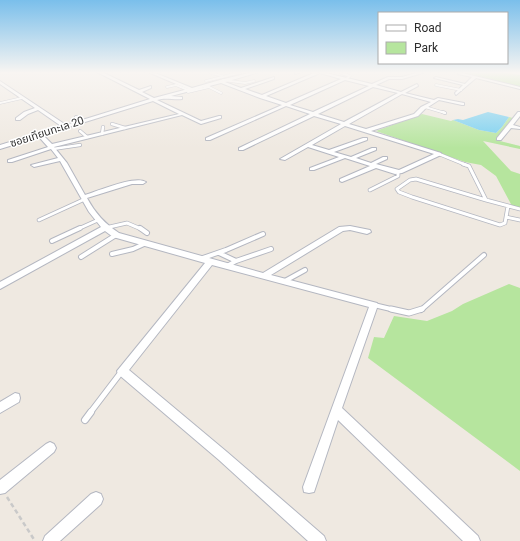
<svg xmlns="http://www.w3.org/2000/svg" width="520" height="541" font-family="Roboto,'Noto Sans Thai',sans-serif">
<rect width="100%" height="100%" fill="#efe9e1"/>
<!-- green -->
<path fill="#b6e59e" d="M457,72H501L520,75V87Z
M422,114L451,121L453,120L479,130L496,133L502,127L509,117L513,118L496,140L520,146V149L483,141L511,171L520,174V208L512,206L496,176L481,165L465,162L376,131Z
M509,284L520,288V471L368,358L374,337L384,338L394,316L427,321L452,311L463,304Z"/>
<!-- water -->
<path fill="#75cff0" d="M488,112L509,117L502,127L496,133L479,130L453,120L458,119L463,120Z"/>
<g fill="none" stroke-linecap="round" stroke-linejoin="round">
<!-- lane-far5 casing -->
<g stroke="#b4b7c1" stroke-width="3">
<path id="lane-far5" d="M209,72L222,76
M341,73L350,76L346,79
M223,80L245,83L254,81
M206,81L242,72
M436,85L461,90
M207,86L221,93
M167,87L176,85L188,90
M188,92L209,87
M0,103L22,98
M425,107L445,113"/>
</g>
<!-- lane-far4 casing -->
<g stroke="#b4b7c1" stroke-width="4">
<path id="lane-far4" d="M443,112L445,113
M76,117L82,121
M112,124L125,128
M80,131L87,137
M102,134L103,127
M53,149L80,145
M439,154L466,165"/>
</g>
<!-- lane-far3 casing -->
<g stroke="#b4b7c1" stroke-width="4.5">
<path id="lane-far3" d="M463,164L469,166L486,200L520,209
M370,190L398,176V172
M486,200L416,179L410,180L397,189L399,192L412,197L500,225L505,223L508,206
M506,217L520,220
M39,220L85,199
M105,228L127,223L141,229
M78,229L98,220"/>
</g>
<!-- lane-far2 casing -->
<g stroke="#b4b7c1" stroke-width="6">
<path id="lane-far2" d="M140,228L147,233
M52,241L80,228
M219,253L236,261
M112,254L133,249L144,244
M81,257L116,235
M200,259L226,250L263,234
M227,266L236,261L271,249
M285,281L305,270
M374,305L395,310
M421,310L484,255"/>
</g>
<!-- lane-far1 casing -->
<g stroke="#b4b7c1" stroke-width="7">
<path id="lane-far1" d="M391,309L409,313L422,309
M90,413L122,371"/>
</g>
<!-- lane casing -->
<g stroke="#b4b7c1" stroke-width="8">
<path id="lane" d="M85,420L91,412"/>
</g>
<!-- street casing -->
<g stroke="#b4b7c1" stroke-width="2">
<path id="street" d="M97,72H102L139,90L151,86V88L142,92L154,98L188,89L148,72H153L192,88L220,80L253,72H259L225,82L241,88L274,77V79L245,89L262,95L316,72H322L372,84L388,77H402L420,72H426L402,79H389L376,85L401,92L417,84L418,86L405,93L434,100L438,98L464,103V105H462L439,100L425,109L418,116L371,131L441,153V155L402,173L395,174L376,168L342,182L340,181V179L370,166L345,158L314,170H310V168L339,157L308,147L285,160L280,159L341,124L314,116L243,150H239V148L310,114L286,106L210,140H206V138L282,105L260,98L221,83L171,96L182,97V99C173,100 166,97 157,100L201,121L219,116H221V118L201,124L182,115L54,147L67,163L85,195C98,191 135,175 146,182L143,184H132L87,198C95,213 105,224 119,233L263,273L339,227L350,226L370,230L371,232L367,234L350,230L343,231L271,275L377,303L378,305L342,408L478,536L480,541H463L338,420L314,492L309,493L304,492L303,487L369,307L212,265L129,370L227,452L324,536L326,541H308L219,460L118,374L117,371L205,263L113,237L105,231L0,289V282L101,227L89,212L60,161L34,167L31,165L58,158L51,149L12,162H8V160L48,147L39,137L0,149V145L61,126L38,110L28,114L20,120H16V118L24,112L35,108L0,84V81L66,125L150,99ZM320,73L341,79L286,103L266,96ZM345,80L369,86L313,112L290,105ZM373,87L398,93L344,122L318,114ZM402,94L431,102L421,107L414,114L366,129L349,124ZM153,101L179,114L52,144L43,135ZM345,126L434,154L399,170L376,164L387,159V157H383L371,163L356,158L376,150V148H372L351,157L334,152L367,140V138H363L329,150L312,145Z
M296,72H302L295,74Z
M458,72L520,87V89L476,78L456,95L455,93L463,85L434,78L436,77L465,84L472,77L458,74Z
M518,112H520V116L513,125L520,127V129L511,128L501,140H497V138Z
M15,393L19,394L20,398L19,402L0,413V402Z
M50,442L54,444L56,448L54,452L5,493L0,494V480L46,444Z
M96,492L101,494L103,499L101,504L60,541H43L45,536L91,494Z"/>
</g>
<!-- path -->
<path stroke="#c9c9c9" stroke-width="2.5" stroke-dasharray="4.5 3" stroke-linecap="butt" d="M7,497L35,541"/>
<!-- lane-far5 -->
<use href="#lane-far5" stroke="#fff" stroke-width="2"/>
<!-- lane-far4 -->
<use href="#lane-far4" stroke="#fff" stroke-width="2.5"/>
<!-- lane-far3 -->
<use href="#lane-far3" stroke="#fff" stroke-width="3"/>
<!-- lane-far2 -->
<use href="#lane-far2" stroke="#fff" stroke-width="4"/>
<!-- lane-far1 -->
<use href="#lane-far1" stroke="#fff" stroke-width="5"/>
<!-- lane -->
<use href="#lane" stroke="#fff" stroke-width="6"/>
<!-- street -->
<use href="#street" fill="#fff" fill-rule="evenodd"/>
</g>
<!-- sky -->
<linearGradient id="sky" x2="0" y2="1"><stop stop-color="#7abfeb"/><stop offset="0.49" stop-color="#f8f5f2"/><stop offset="1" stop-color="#f8f5f2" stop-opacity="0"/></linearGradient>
<rect width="520" height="148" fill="url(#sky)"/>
<g text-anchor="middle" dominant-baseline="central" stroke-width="3" stroke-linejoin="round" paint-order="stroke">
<!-- far-street labels -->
<g font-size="11" fill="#2e2e2e" stroke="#fff">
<text transform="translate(47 132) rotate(-18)">ซอยเทียนทะเล 20</text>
</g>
</g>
<!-- legend -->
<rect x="378" y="12" width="130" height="52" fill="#ffffff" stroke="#ababab"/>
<rect x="386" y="25" width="20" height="6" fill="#ffffff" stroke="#ababab"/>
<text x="414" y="32" font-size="12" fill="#2e2e2e">Road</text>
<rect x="386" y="42" width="20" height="12" fill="#b6e59e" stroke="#ababab"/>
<text x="414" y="52" font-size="12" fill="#2e2e2e">Park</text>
</svg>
